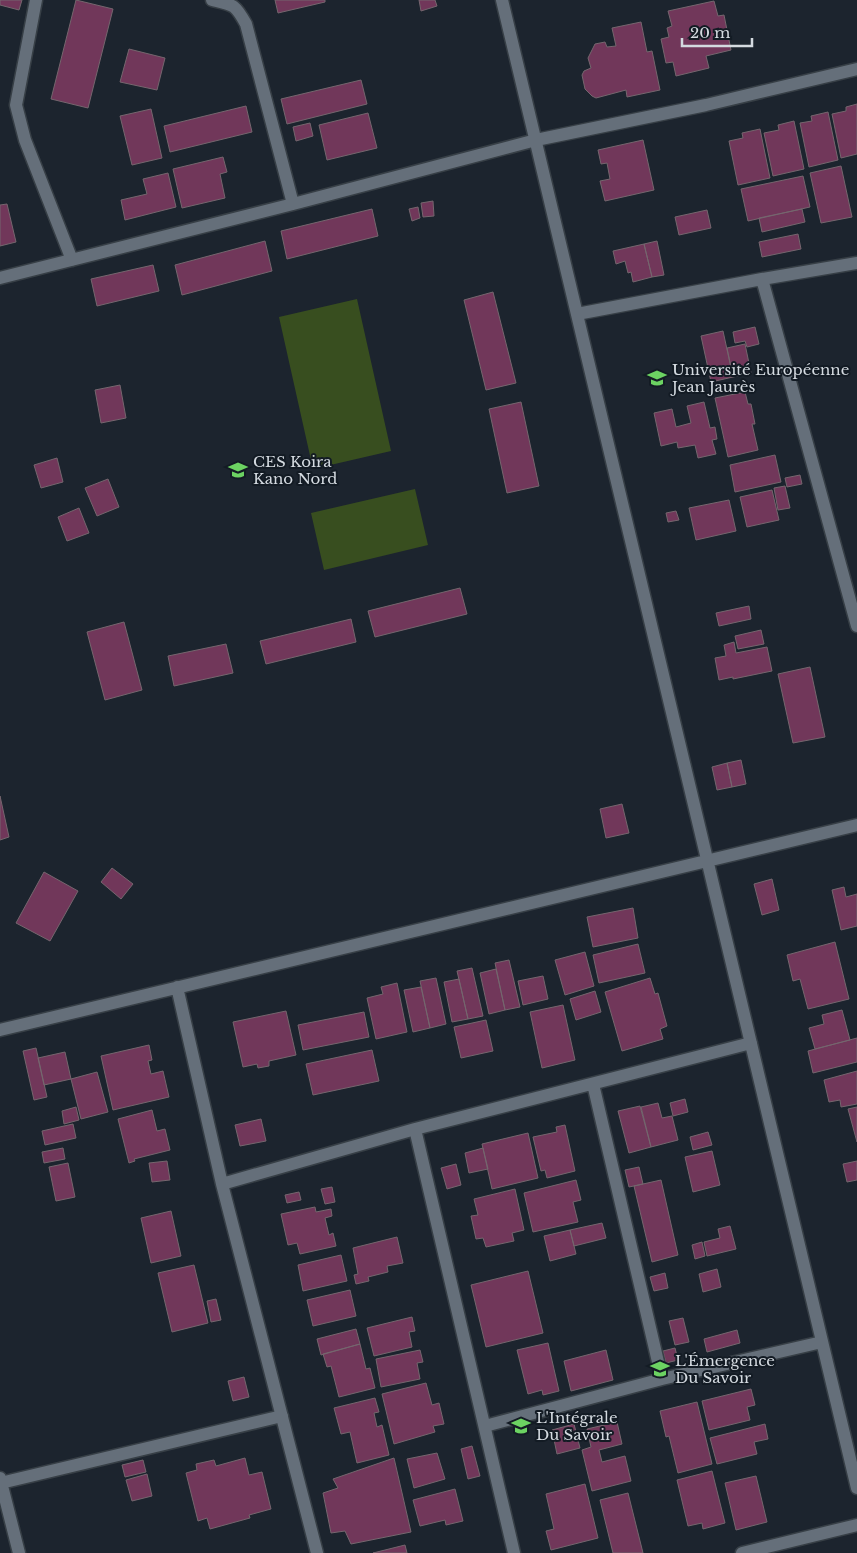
<svg xmlns="http://www.w3.org/2000/svg" width="857" height="1553" font-family="'Libre Baskerville',serif">
<rect width="100%" height="100%" fill="#1c242e"/>
<!-- green -->
<path fill="#384e1f" d="M357,299L391,451L313,469L279,317Z
M415,489L428,545L324,570L311,513Z"/>
<!-- building -->
<path fill="#71375a" stroke="#75666e" d="M0,0H22L19,10L0,5Z
M76,0L113,9L88,108L51,99Z
M275,0H325V2L278,13Z
M419,0H435L437,6L421,11Z
M714,1L718,16L724,15L731,50L706,56L709,68L676,76L673,62L666,63L661,39L669,37L667,28L672,26L668,11Z
M641,22L647,52L652,51L660,90L627,97L626,90L596,98L592,96L585,89L582,75L584,71L591,68L588,58L595,44L605,42L607,47L616,46L612,28Z
M129,49L165,58L157,90L120,82Z
M361,80L367,104L287,124L281,99Z
M857,104V154L841,158L832,114L846,111V107Z
M246,106L252,132L170,152L164,126Z
M151,109L162,158L132,165L120,116Z
M828,112L838,160L809,167L800,123L812,121L811,116Z
M368,113L377,148L327,160L319,125Z
M794,121L804,169L773,176L764,133L779,130L778,125Z
M310,123L313,136L296,141L293,127Z
M760,129L770,178L738,185L729,141L743,138L742,133Z
M643,140L654,190L605,201L600,181L610,179L607,163L601,164L598,150Z
M223,157L227,172L220,174L225,198L182,208L173,169Z
M841,166L852,217L821,223L810,173Z
M168,173L176,207L125,220L121,200L147,194L143,179Z
M803,176L810,207L748,221L741,189Z
M433,201L434,216L423,217L421,203Z
M7,204L16,242L0,246V205Z
M418,207L420,218L412,221L409,209Z
M372,209L378,236L287,259L281,231Z
M802,209L805,222L762,232L759,218Z
M707,210L711,228L679,235L675,217Z
M798,234L801,249L762,257L759,242Z
M265,241L272,271L182,295L175,265Z
M657,241L664,275L652,277L644,244Z
M644,244L652,277L633,282L631,272L628,273L625,261L616,264L613,251Z
M153,265L159,291L97,306L91,279Z
M493,292L516,383L486,390L464,300Z
M755,327L759,344L747,347L745,341L735,343L733,332Z
M723,331L733,377L711,382L701,336Z
M745,344L751,373L733,377L727,348Z
M120,385L126,418L101,423L95,390Z
M745,392L748,404H751L755,424H752L758,450L728,457L715,398Z
M521,402L539,486L507,493L489,409Z
M704,402L710,428L715,427L717,439L712,440L716,454L698,458L695,445L678,448L677,442L661,446L654,413L672,409L676,427L691,423L687,406Z
M775,455L781,482L735,492L730,465Z
M57,458L63,482L41,488L34,465Z
M800,475L802,484L787,487L785,478Z
M108,479L119,507L97,516L85,488Z
M785,486L790,508L778,510L774,488Z
M772,490L779,520L747,527L740,497Z
M729,500L736,531L696,540L689,508Z
M79,508L89,533L67,541L58,517Z
M676,511L679,520L668,522L666,513Z
M460,588L467,614L375,637L368,611Z
M749,606L751,619L719,626L716,613Z
M351,619L356,642L266,664L260,641Z
M124,622L142,690L105,700L87,632Z
M761,630L764,644L738,649L735,636Z
M734,642L736,653L767,647L772,671L733,679V677L719,680L715,658L726,656L724,645Z
M226,644L233,673L174,686L168,656Z
M810,667L825,737L793,743L778,674Z
M741,760L746,784L732,787L727,763Z
M727,763L732,787L717,790L712,767Z
M0,796L9,837L0,840Z
M622,804L629,833L606,838L600,809Z
M112,868L133,884L121,899L101,882Z
M44,872L78,891L50,941L16,923Z
M772,879L779,910L762,915L754,884Z
M844,887L846,897L857,894V926L841,930L832,890Z
M633,908L638,938L593,947L587,917Z
M835,942L849,999L808,1009L800,979L793,981L787,955Z
M638,944L645,973L599,983L593,955Z
M585,952L594,986L565,995L555,960Z
M509,960L520,1007L505,1010L495,963Z
M472,968L483,1016L468,1019L457,971Z
M496,969L505,1010L489,1014L480,973Z
M543,976L548,999L523,1005L518,981Z
M436,978L446,1024L430,1028L420,981Z
M650,978L655,994L658,993L667,1026L660,1029L663,1039L622,1051L605,992Z
M459,979L468,1019L452,1022L444,982Z
M397,983L407,1032L376,1039L367,998L383,994L381,987Z
M421,987L430,1028L413,1032L404,990Z
M595,991L601,1012L576,1020L570,999Z
M563,1005L575,1060L542,1068L530,1012Z
M842,1010L850,1040L815,1049L809,1028L824,1024L822,1015Z
M286,1011L296,1055L269,1061V1066L258,1068L257,1064L243,1067L233,1022Z
M364,1012L369,1037L303,1050L298,1025Z
M486,1020L493,1051L461,1058L454,1027Z
M857,1038V1062L813,1073L808,1051Z
M149,1045L152,1060L148,1061L151,1074L163,1071L169,1097L113,1110L101,1056Z
M36,1048L47,1097L34,1100L23,1051Z
M372,1050L379,1081L313,1095L306,1064Z
M65,1052L71,1079L44,1085L38,1058Z
M857,1071V1104L841,1107L840,1100L829,1102L824,1080Z
M97,1072L108,1112L81,1119L71,1079Z
M685,1099L688,1112L673,1116L670,1103Z
M658,1103L662,1118L672,1116L678,1140L651,1147L641,1107Z
M640,1106L651,1147L629,1153L618,1111Z
M76,1107L79,1120L64,1124L62,1111Z
M857,1107V1142L848,1109Z
M152,1110L157,1131L165,1129L170,1150L134,1159L135,1161L129,1163L118,1119Z
M261,1119L266,1141L240,1146L235,1125Z
M73,1124L76,1138L45,1145L42,1131Z
M565,1125L575,1171L547,1178L545,1170L541,1171L533,1137L557,1132L556,1127Z
M708,1132L712,1145L693,1150L690,1137Z
M528,1133L538,1178L492,1189L482,1144Z
M63,1148L65,1159L44,1163L42,1152Z
M483,1148L488,1169L469,1173L465,1153Z
M712,1151L720,1185L693,1192L685,1157Z
M167,1161L170,1180L152,1182L149,1163Z
M857,1161V1180L847,1182L843,1164Z
M68,1163L75,1197L56,1201L49,1167Z
M456,1164L461,1185L447,1189L441,1168Z
M639,1167L643,1184L629,1187L625,1170Z
M576,1180L581,1200L573,1202L578,1222L533,1232L524,1193Z
M661,1180L678,1255L652,1262L634,1186Z
M332,1187L335,1202L325,1204L321,1189Z
M515,1189L524,1230L512,1233L514,1241L486,1247L483,1238L476,1239L471,1216L478,1215L474,1199Z
M299,1192L301,1200L287,1203L285,1195Z
M315,1207L316,1212L331,1209L332,1216L325,1218L329,1235L333,1233L336,1246L300,1254L297,1243L288,1245L281,1214Z
M171,1211L181,1256L151,1263L141,1218Z
M602,1223L606,1238L574,1246L570,1230Z
M730,1226L736,1249L707,1256L704,1242L720,1238L718,1229Z
M570,1230L576,1254L550,1261L544,1236Z
M397,1237L403,1263L387,1266L388,1272L368,1277L369,1281L356,1284L354,1275L358,1274L353,1248Z
M702,1242L705,1256L695,1259L692,1245Z
M341,1255L347,1281L303,1291L298,1265Z
M194,1265L208,1323L172,1332L158,1273Z
M717,1269L721,1287L703,1292L699,1274Z
M528,1271L543,1333L486,1347L471,1285Z
M665,1273L668,1288L654,1291L650,1277Z
M350,1290L356,1316L313,1326L307,1300Z
M216,1299L221,1320L211,1322L207,1301Z
M412,1317L415,1331L409,1332L412,1347L374,1356L367,1328Z
M683,1318L689,1342L675,1345L669,1321Z
M356,1329L360,1344L321,1355L317,1339Z
M737,1330L740,1343L707,1352L704,1339Z
M548,1343L559,1391L543,1395L542,1390L528,1394L517,1350Z
M360,1344L366,1369L370,1368L375,1388L339,1397L331,1366L327,1367L323,1354Z
M675,1348L678,1360L666,1363L663,1351Z
M420,1350L423,1362L417,1363L420,1379L381,1387L376,1359Z
M606,1350L613,1380L571,1391L564,1361Z
M244,1377L249,1397L233,1401L228,1381Z
M426,1383L432,1405L439,1403L444,1424L433,1426L435,1432L394,1444L382,1394Z
M751,1389L755,1405L747,1407L750,1420L709,1430L702,1401Z
M375,1398L379,1412L374,1413L377,1427L382,1425L389,1455L357,1463L350,1432L341,1434L334,1408Z
M697,1402L712,1464L678,1473L669,1436L666,1437L660,1411Z
M617,1422L622,1444L599,1450L602,1462L625,1456L631,1481L592,1491L582,1450L591,1447L587,1429Z
M574,1424L580,1448L557,1454L552,1430Z
M765,1424L768,1439L754,1442L757,1454L717,1464L710,1438Z
M472,1446L480,1476L468,1479L461,1449Z
M437,1453L445,1479L414,1488L407,1459Z
M245,1458L249,1475L262,1472L271,1509L249,1515L250,1518L210,1529L207,1518L198,1521L186,1473L197,1470L196,1464L214,1460L216,1466Z
M394,1458L411,1532L351,1544L345,1531L331,1533L323,1493L338,1488L333,1479Z
M143,1460L146,1472L125,1477L122,1465Z
M712,1471L725,1523L703,1529L702,1523L688,1526L677,1480Z
M147,1474L152,1496L132,1501L126,1480Z
M756,1476L767,1522L736,1530L725,1483Z
M585,1484L598,1538L551,1550L546,1531L554,1529L546,1494Z
M455,1489L463,1521L446,1525L445,1520L420,1526L413,1500Z
M628,1493L643,1553H613L600,1500Z
M405,1545L407,1553H373Z"/>
<g fill="none" stroke-linecap="round" stroke-linejoin="round">
<!-- minor casing -->
<g stroke="#373f46" stroke-width="15">
<path id="minor" d="M36,0L16,105L25,140L72,260
M212,0C234,5 235,4 246,24L293,204
M502,0L857,1488
M0,278L293,204L536,140L706,105L857,69
M762,279L857,626
M577,314L762,279L857,263
M177,987L222,1184L317,1553
M0,1030L857,825
M593,1084L662,1379
M415,1129L514,1553
M222,1184L415,1129L751,1043
M485,1426L662,1379L822,1342
M0,1478L19,1553
M1,1483L282,1416
M742,1553L857,1525"/>
</g>
<!-- minor -->
<use href="#minor" stroke="#656f7a" stroke-width="12"/>
</g>
<!-- icons -->
<defs>
<g id="university-bare" transform="scale(1.5)"><path d="M0-5L7-2L0 1L-7-2ZM-4 1L0 2.5L4 1V4Q0 6-4 4Z" fill="#6cd362" stroke="#131b24" stroke-width="2.5" paint-order="stroke"/></g>
<g id="school-bare" transform="scale(1.5)"><path d="M0-5L7-2L0 1L-7-2ZM-4 1L0 2.5L4 1V4Q0 6-4 4Z" fill="#6cd362" stroke="#131b24" stroke-width="2.5" paint-order="stroke"/></g>
</defs>
<g fill-rule="evenodd">
<use href="#university-bare" x="657" y="378"/>
<use href="#school-bare" x="238" y="470"/>
<use href="#school-bare" x="660" y="1369"/>
<use href="#school-bare" x="521" y="1426"/>
</g>
<g text-anchor="middle" dominant-baseline="central" stroke-width="4" stroke-linejoin="round" paint-order="stroke">
<!-- poi labels -->
<g font-size="15" fill="#d4dae0" stroke="#131b24" text-anchor="start">
<text x="672" y="369">Université Européenne<tspan x="672" dy="17">Jean Jaurès</tspan></text>
<text x="253" y="461">CES Koira<tspan x="253" dy="17">Kano Nord</tspan></text>
<text x="675" y="1360">L'Émergence<tspan x="675" dy="17">Du Savoir</tspan></text>
<text x="536" y="1417">L'Intégrale<tspan x="536" dy="17">Du Savoir</tspan></text>
</g>
</g>
<!-- scale -->
<path d="M682 38v8h70v-8" fill="none" stroke="#d4dae0" stroke-width="2.5"/>
<text x="690" y="38" font-size="15" fill="#d4dae0" stroke="#131b24" stroke-width="4" paint-order="stroke">20 m</text>
</svg>
